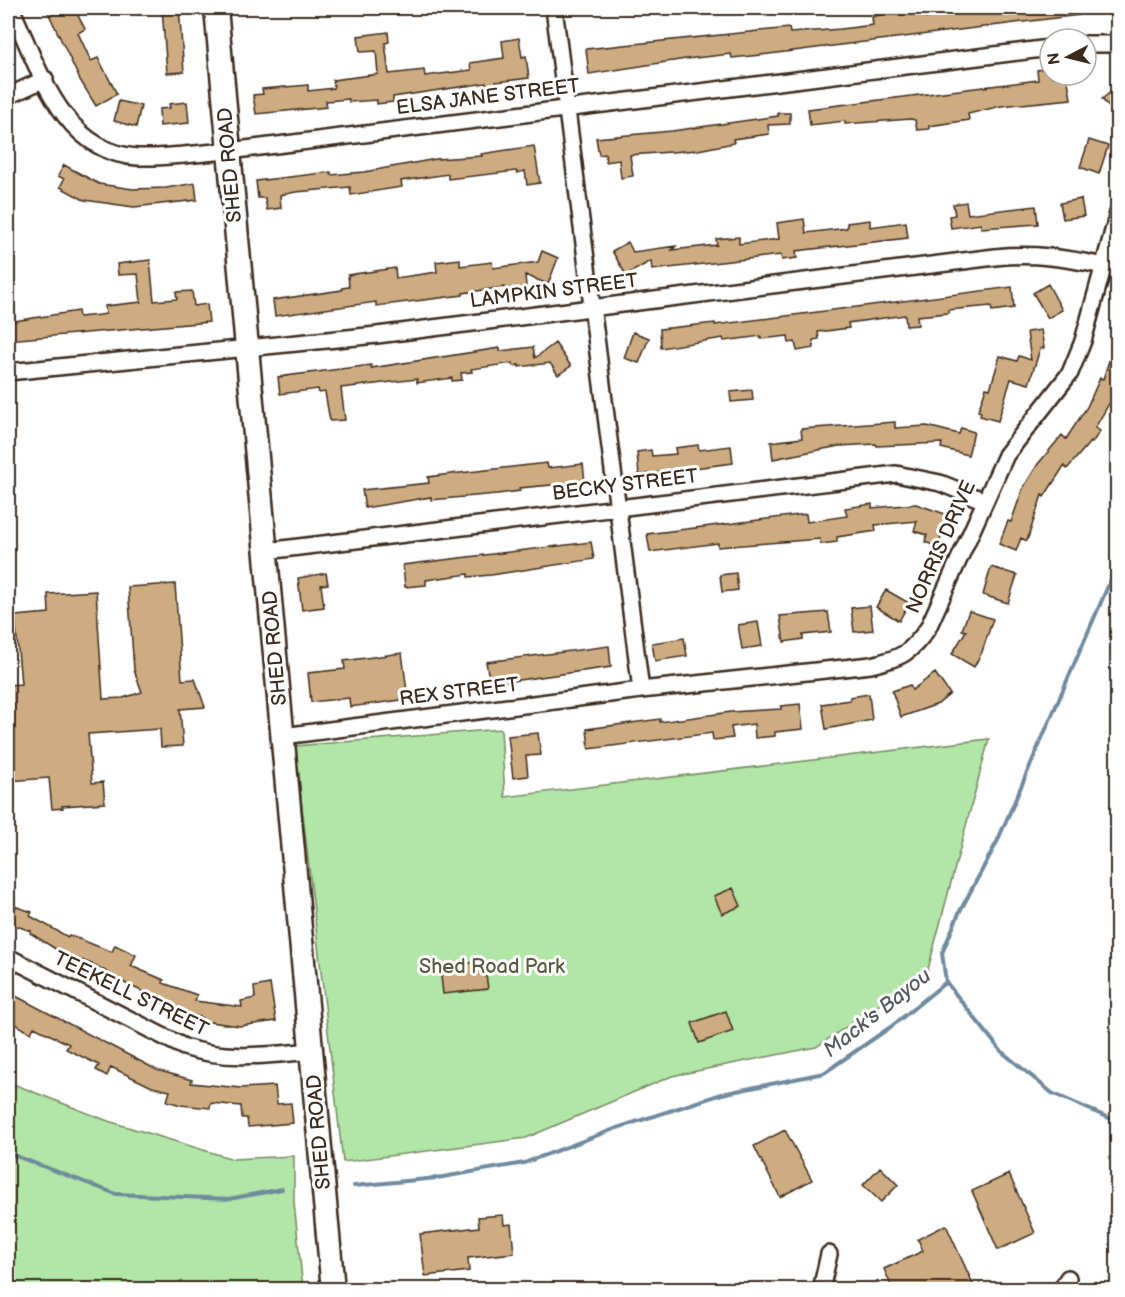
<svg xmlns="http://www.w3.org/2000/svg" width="1125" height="1297" font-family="'Balsamiq Sans',sans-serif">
<rect width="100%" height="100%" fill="#fff"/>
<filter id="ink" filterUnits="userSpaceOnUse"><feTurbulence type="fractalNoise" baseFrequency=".0167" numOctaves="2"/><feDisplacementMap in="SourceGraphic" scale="12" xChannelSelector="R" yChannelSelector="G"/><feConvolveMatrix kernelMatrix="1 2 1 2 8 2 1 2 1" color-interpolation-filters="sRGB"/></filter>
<g filter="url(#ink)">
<!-- green -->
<path fill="#b1e6a7" stroke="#768862" stroke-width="1.5" d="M501,729L505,797L989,739L927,973L816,1047L672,1076L526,1138L343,1162L295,746Z
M8,1082L108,1121L233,1159L294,1156V1202L303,1289H8Z"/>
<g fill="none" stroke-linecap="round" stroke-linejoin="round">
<!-- stream -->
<path stroke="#708a9d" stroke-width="4" d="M946,982L1001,1051L1052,1093L1118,1122
M8,1153L116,1194L229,1199L282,1189
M354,1186L437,1178L524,1163L617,1128L722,1094L824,1073L892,1026L946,982L942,953L959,913L997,842L1118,563"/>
</g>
<!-- building -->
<path fill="#ceac81" stroke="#3b2a1e" stroke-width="1.5" d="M46,8H74L85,29L78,33L91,61L98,58L117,94L96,106L80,80Z
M162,8H179L184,72L167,73Z
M992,8H1079V15L761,55L732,58L731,54L686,59L589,74L586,49L789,28L790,33L841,29L873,25L872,17L896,10V14L925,10L926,18Z
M388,32L389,42L385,43L389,74L424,70L425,76L471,70L470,63L504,58L502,41L519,38L522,57L526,56L529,78L496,82L497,86L487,87L486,83L393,97V102L377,104V100L349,102V99L326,101L327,107L256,114L253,95L263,94L262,89L308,85V91L334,88L333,80L378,74L376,51L360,52L358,36Z
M1050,68V75L1053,77L1067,75L1071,99L1001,106L968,114L969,120L929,126V129L917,130L915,120L911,119L845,124V121L810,125L808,109L1038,80L1037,70Z
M1118,86V118L1102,99Z
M119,101L141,106L136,127L114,121Z
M187,102L189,123L160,126L159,109L170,108L169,104Z
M778,113H790V124L768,125L769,134L733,139L734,143L698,150L630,155L633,176L621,178L619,160L606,162L605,154L599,155L596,138L672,131L778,116Z
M1089,140L1108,146L1099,174L1080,167Z
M534,146L540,183L527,185L525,171L517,173L516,171L448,179V174L401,181L402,187L351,195L350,187L296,192L280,195L281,208L267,210L265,198H258L256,181L331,172V175L364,172L436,159L482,156L481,154Z
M64,165L99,184L133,189L166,188L195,183L197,200L134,207L84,200L60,187L64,179L58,176Z
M1081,199L1084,216L1063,219L1060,203Z
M966,202L968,214L1036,206L1038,224L981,228V224L951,228L949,216L955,215L953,204Z
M804,219L806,233L847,228V223L870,220V227L906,222L908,238L796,251L797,258L782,260L781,255L652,270L651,261L626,275L612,251L628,242L633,252L676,246L672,250L717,245L716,239L739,237V244L779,239L777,223Z
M542,251L558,258L548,284L525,275L526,287L505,290L504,287L463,293V295L376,306V302L275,316L273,300L342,290V288L349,287L348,275L395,268L396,278L437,272L436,262L460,259V266L492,262L493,268L538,262Z
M150,260L154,301L177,299L176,292L192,291L194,306L207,304L209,322L8,340V322L78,311L79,317L100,315L106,314L105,306L141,302L138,274L118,275L117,264Z
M1048,284L1062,310L1048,318L1033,293Z
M1012,287L1014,308L992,311L991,306L948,310V313L917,316L918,325L906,326L905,315L848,323L849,328L818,332L819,339L813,340L814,348L797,351L795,342L789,343L788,336L761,339V336L724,341L723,338L661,348L660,329L715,323V325Z
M1041,330L1044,348L1040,349L1029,384L1011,379L998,421L980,416L981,412L978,411L986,388L990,389L1000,356L1017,361L1019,356L1031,360L1027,332Z
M633,332L649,338L639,363L624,358Z
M1115,342H1118V388L1095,428L1100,431L1092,443L1090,442L1067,469L1064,466L1044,497L1042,495L1027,541L1021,538L1016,551L999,544L1008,521L1011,522L1023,488L1038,464L1062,435L1066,439L1087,407L1100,378L1103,379Z
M555,343L571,366L558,375L550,363L519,367V365L513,366V363L471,369L472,372L461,373L462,380L452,381V378L417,383V379L341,388L345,420L330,421L325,392L319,393L318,389L280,394L278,377L371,365V368L500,348V351L533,347L535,358Z
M752,390L753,400L731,402L730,392Z
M895,422V428L927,426L959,434L961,428L974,432L968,455L941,448L942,443L877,446L876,444L839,446L773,459L771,442L802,438L801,429Z
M698,445L699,450L731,446L733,463L639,475L637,452L651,450L652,456L676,454L675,448Z
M547,463L548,468L583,464L585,482L519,488L520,491L497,494L431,500V497L365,508L362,490L429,483L428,477L451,474Z
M872,504V508L916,504L948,515L938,547L925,542L927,535L914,531L917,521L875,525L876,531L837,537V542L821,544L820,539L718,547V543L650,552L647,534L806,514L807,522L847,516L845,508Z
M591,542L594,559L491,575L468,577V574L426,580V585L405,587L403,565Z
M991,567L1017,575L1008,603L983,595Z
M326,573L328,584L321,585L324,607L302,610L298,578Z
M736,573L738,590L722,592L720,575Z
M175,584L182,680L195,679L205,707L180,709L183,746L161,747L160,729L88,734L92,783L103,782L105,803L62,806L63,808L52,809L49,778L8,781V685L21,684L15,616L49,613L48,594L96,591L103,699L123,698L142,692L134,670L128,587Z
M886,590L909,603L899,621L876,607Z
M870,606L873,630L854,632L851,608Z
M969,611L993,619L982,652L974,667L952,654L966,631L962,630Z
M828,612L831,632L803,635V639L784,642L780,616Z
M758,622L762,646L742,649L738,625Z
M684,638L687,656L655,661L652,643Z
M609,646L611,667L490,684L486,662Z
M402,653L408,699L350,707L349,698L311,702L308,673L345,669L344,661Z
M935,673L950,694L938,704L901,717L892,691L910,685L912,690Z
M869,694L872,720L826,729L822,704L850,700V697Z
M800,704L803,729L775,732V736L755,738L754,724L731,727L733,738L713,740L712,733L589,749L587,729L660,719V722L731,712L781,709V706Z
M538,733L541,755L526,756L528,776L513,778L508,736Z
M733,888L741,906L722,914L714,896Z
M8,904L32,912L30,916L68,937L69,935L112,952L115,945L136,955L131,966L164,980L163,983L197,995L195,1001L242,1007L241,1001L255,998L254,987L270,984L276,1021L240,1026L202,1021V1018L161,1003L162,1000L128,985L97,966L62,953L30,933L31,931L8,923Z
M484,961L488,989L443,994L440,967Z
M8,992L157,1070L192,1080L191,1083L241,1088L275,1086L277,1104L291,1103L293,1123L248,1127L247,1118H242L241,1106L211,1103L210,1108L181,1105L167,1101L170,1091L152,1087L111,1067L107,1076L96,1070L99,1065L66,1049L69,1044L34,1027L31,1033L8,1020Z
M726,1011L733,1031L699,1043L692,1023Z
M785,1130L812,1180L780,1197L754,1146Z
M880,1167L898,1185L881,1202L863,1185Z
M1009,1174L1035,1233L998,1250L972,1191Z
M503,1215L504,1225L511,1224L514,1253L468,1258L469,1271L425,1276L420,1234L479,1227L478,1217Z
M946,1225L973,1284L961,1290H893L884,1269L923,1251L918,1239Z"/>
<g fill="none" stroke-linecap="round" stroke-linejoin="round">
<!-- street casing -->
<g stroke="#3b2a1e" stroke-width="20">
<path id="street" d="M11,8C38,65 61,152 137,157C167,158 198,153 229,151L1050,48
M554,8L641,690
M1086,44H1118
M8,96L45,79
M8,372L377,335L995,257C1034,253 1066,258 1104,266
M266,551L896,474L940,483L985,501
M283,736L641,690L871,665C901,658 910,654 928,628L1006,455L1070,373L1083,341L1118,213
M8,957L184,1047C227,1061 268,1055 312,1051
M821,1290L829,1254
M1061,1290L1068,1278"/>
</g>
<!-- secondary casing -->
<g stroke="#3b2a1e" stroke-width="27">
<path id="secondary" d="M216,8L333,1290"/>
</g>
<!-- street -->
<use href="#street" stroke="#fff" stroke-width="15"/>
<!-- secondary -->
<use href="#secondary" stroke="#fff" stroke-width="22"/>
</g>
</g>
<g text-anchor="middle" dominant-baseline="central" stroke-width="6" stroke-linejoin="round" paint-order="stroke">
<!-- street labels -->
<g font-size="20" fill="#3b2a1e" stroke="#fff">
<text transform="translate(488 97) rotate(-7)">ELSA JANE STREET</text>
<text transform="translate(230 165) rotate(-95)">SHED ROAD</text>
<text transform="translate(554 291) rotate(-7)">LAMPKIN STREET</text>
<text transform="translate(625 485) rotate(-7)">BECKY STREET</text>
<text transform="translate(941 547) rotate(-66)">NORRIS DRIVE</text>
<text transform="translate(275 648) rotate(-95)">SHED ROAD</text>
<text transform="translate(459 692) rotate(-7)">REX STREET</text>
<text transform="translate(131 994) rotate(26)">TEEKELL STREET</text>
<text transform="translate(319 1132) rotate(-95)">SHED ROAD</text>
</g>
<!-- park labels -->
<g font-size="20" fill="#585940" stroke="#fff">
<text x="492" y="967">Shed Road Park</text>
</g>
<!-- water labels -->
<g font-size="21" font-style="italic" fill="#555a5d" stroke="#fff">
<text transform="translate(877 1013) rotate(-38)">Mack's Bayou</text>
</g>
</g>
<!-- margin -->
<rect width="1125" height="1297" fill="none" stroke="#fff" stroke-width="30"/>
<rect x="15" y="15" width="1095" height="1267" fill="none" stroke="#3b2a1e" stroke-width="2" filter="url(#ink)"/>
<!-- north arrow -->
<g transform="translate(1068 57) rotate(263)"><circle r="28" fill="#ffffff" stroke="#b1aaa5" stroke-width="1.5"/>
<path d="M0-4.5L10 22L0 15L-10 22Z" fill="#3b2a1e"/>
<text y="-9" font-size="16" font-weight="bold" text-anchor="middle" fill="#3b2a1e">N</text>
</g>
</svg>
